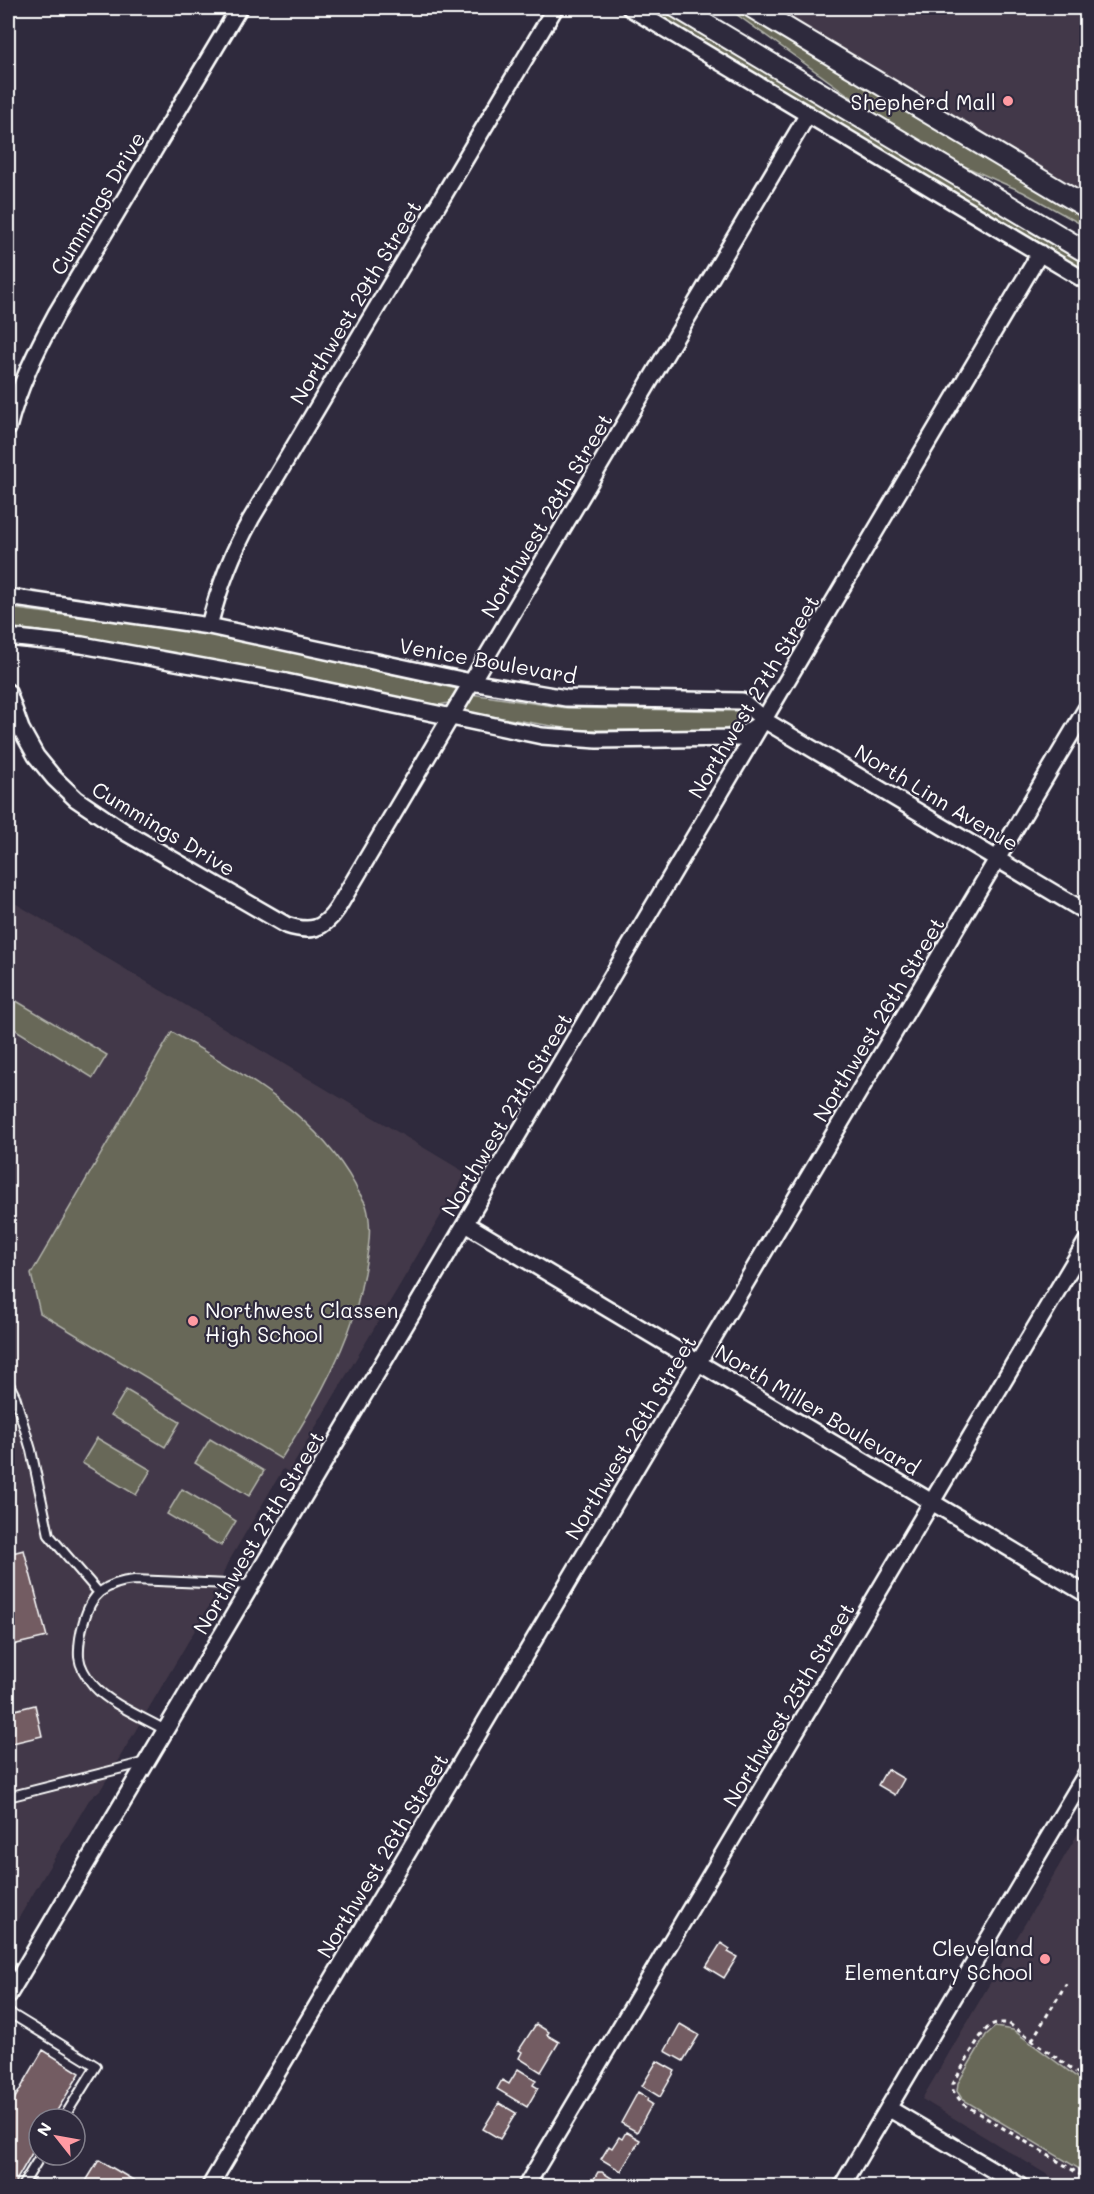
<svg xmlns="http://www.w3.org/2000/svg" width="1094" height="2194" font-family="Mali,sans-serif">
<rect width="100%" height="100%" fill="#2f2a3d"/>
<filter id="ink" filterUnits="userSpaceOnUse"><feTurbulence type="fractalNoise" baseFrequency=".0167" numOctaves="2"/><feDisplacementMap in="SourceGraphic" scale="12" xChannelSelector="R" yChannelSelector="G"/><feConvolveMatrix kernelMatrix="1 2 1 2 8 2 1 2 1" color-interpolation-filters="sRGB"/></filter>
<g filter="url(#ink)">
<!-- built -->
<path fill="#433948" d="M774,8H1086V194Z
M8,899L466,1173L289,1472L283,1469L226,1566L215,1596L101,1789L89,1800L8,1936Z
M1086,1820V2186H1066L922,2099Z"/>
<!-- green -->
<path fill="#676859" stroke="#b3b4ac" stroke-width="1.5" d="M646,8H658L1086,265V271Z
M738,10L1086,219V227L1023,192L955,162L872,112L736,14Z
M8,608L206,633L457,689L448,703L435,706L53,633L8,627Z
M471,694L567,708L739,711L746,724L721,730H577L460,711Z
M8,996L107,1055L93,1078L8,1025Z
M172,1032C240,1073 315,1112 355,1185C358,1192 363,1198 366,1205C373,1226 368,1252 364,1273C361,1286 359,1300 355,1313C338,1366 310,1413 281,1459L40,1313L31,1274Z
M126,1390L180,1422L165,1447L111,1415Z
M97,1438L151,1470L136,1495L82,1463Z
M210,1439L264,1471L249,1496L195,1463Z
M182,1489L236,1521L221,1546L167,1514Z
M995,2027L1013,2030L1086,2084V2173L962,2099L957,2091L958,2083L986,2035Z"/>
<!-- building -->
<path fill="#735c62" stroke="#fff" stroke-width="1.5" d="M24,1550L47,1637L8,1646V1554Z
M8,1693L11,1711L35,1705L42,1736L8,1744Z
M887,1769L904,1779L895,1795L878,1785Z
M721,1943L730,1949L728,1952L737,1957L724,1978L706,1967Z
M1086,1983V1996L1080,1993Z
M536,2024L549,2032L547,2035L559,2042L541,2072L519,2058L522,2052L519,2050Z
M680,2024L699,2035L683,2061L665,2051Z
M43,2050L80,2073L52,2119H39V2141L13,2186L8,2182V2110Z
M657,2061L675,2071L660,2097L642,2086Z
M518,2069L536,2080L533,2085L538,2088L527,2107L497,2089L502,2080L509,2084Z
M638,2092L648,2098L647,2101L652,2104L637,2132L621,2123Z
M499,2103L516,2113L500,2139L483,2129Z
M626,2132L640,2140L621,2171L601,2159L609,2146L612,2148L619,2137L622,2139Z
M99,2160L140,2184L138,2186H83Z
M598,2172H602L624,2186H590Z"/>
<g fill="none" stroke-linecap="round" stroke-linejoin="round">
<!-- service casing -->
<g stroke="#fff" stroke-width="12">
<path id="service" d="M8,1382L15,1396L31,1450L49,1535L99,1593
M165,1730C144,1718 110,1704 94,1686C88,1679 80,1667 79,1657C78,1639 85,1604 100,1592C111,1584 121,1581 134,1580L252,1585
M8,1797L146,1762
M8,2012L96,2066L63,2119
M22,2186L41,2155"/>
</g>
<!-- minor casing -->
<g stroke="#fff" stroke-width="20">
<path id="minor" d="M630,8L1086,281
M8,428C18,388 36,351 56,314L239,8
M8,597L209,626L471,682L566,698L742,701L764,720L1086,912
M209,626C219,587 232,553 251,519L555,8
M8,637L82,645L286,682L542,736L597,740L738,738L759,724
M8,692L21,729L36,756L54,778L76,799L125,832L286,925C310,933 323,930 337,909L808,114
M466,1224L1086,1594
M8,1996L1040,253
M888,2108L1020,2186
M210,2186L1086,709
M526,2186L1086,1242
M842,2186L1086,1774"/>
</g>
<!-- secondary casing -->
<g stroke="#fff" stroke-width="24">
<path id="secondary" d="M678,8L1086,252
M753,8L1086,207"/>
</g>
<!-- path -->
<path stroke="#fff" stroke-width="3" stroke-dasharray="4.5 4.5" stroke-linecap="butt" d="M1032,2040L1066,1984
M1086,2079L1008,2023C1002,2023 995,2022 990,2026C978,2035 962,2069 953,2084V2091L963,2104L1086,2178"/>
<!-- service -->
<use href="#service" stroke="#2f2a3d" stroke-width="8"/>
<!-- minor -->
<use href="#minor" stroke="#2f2a3d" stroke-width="15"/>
<!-- secondary -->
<use href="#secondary" stroke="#2f2a3d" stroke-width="20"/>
</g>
</g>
<!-- markers -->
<g fill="#ff9aa2" stroke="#2f2a3d" stroke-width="2">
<circle cx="1008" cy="101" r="6"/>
<circle cx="193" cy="1321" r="6"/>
<circle cx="1045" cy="1959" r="6"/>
</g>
<g text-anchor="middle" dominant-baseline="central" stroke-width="4.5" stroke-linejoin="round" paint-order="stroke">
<!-- poi labels -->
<g font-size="21" fill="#fff" stroke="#2f2a3d" text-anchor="end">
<text x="996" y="101">Shepherd Mall</text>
<text x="205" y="1309" text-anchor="start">Northwest Classen<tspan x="205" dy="24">High School</tspan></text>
<text x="1033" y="1947">Cleveland<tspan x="1033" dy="24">Elementary School</tspan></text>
</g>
<!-- street labels -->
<g font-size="21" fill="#fff" stroke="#2f2a3d">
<text transform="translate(97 203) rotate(-59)">Cummings Drive</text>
<text transform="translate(355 302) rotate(-59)">Northwest 29th Street</text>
<text transform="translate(546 515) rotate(-59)">Northwest 28th Street</text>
<text transform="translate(488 660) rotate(10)">Venice Boulevard</text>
<text transform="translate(753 696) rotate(-59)">Northwest 27th Street</text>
<text transform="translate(937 797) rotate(31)">North Linn Avenue</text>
<text transform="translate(164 828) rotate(31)">Cummings Drive</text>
<text transform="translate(878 1019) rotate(-59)">Northwest 26th Street</text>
<text transform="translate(506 1114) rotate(-59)">Northwest 27th Street</text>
<text transform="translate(818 1409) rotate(31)">North Miller Boulevard</text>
<text transform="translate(630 1437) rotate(-59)">Northwest 26th Street</text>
<text transform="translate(258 1532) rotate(-59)">Northwest 27th Street</text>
<text transform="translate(788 1704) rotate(-59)">Northwest 25th Street</text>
<text transform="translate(382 1855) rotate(-59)">Northwest 26th Street</text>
</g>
</g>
<!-- margin -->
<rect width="1094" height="2194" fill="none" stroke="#2f2a3d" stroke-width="30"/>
<rect x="15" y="15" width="1064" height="2164" fill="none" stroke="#fff" stroke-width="2" filter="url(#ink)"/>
<!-- north arrow -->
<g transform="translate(57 2137) rotate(301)"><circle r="28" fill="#2f2a3d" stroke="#827f8b" stroke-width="1.5"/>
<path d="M0-4.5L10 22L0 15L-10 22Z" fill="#ff9aa2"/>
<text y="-9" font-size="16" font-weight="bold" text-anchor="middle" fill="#ffffff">N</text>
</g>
</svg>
